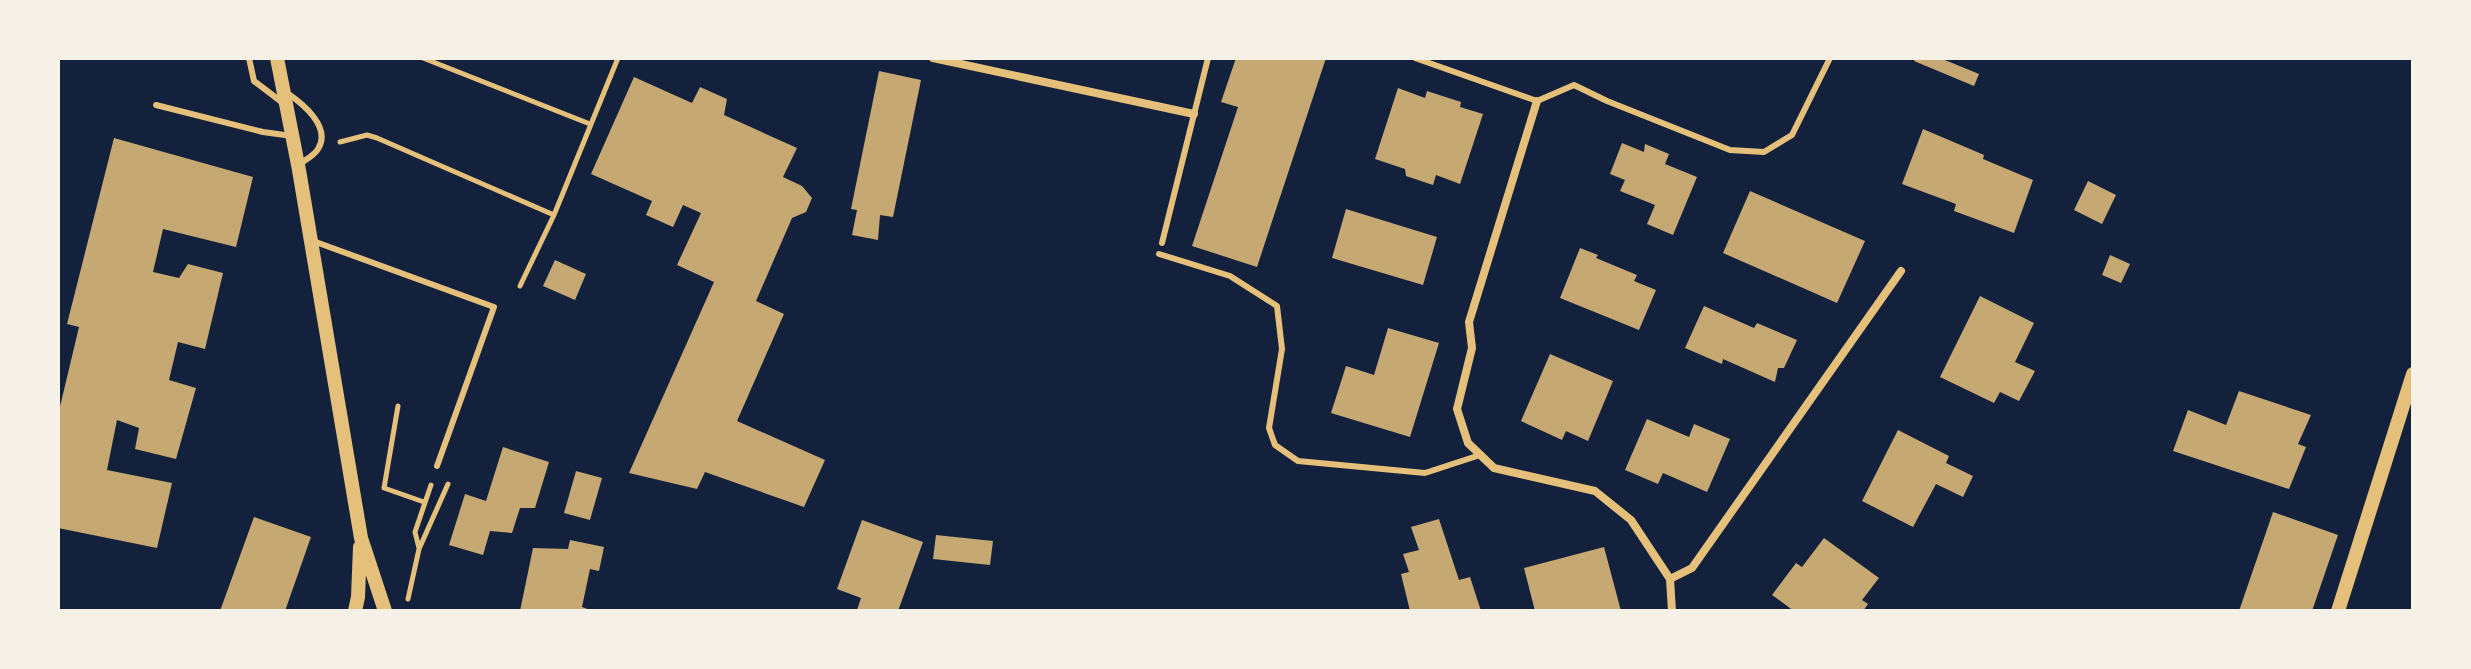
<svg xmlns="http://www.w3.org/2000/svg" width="2471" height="669" font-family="'PT Serif',serif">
<rect width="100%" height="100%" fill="#14213d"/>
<!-- building -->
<path fill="#c6a872" d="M1236,58H1326L1257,267L1192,246L1238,107L1221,102Z
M1915,58H1940L1979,74L1974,86L1914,61Z
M879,71L921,80L893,217L880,215L878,240L852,235L857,210L851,209Z
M634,77L692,103L700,87L727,99L724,115L797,148L783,177L802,186L812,198L806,212L792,218L756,301L784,314L737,421L825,460L804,507L705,472L697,489L629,473L714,282L677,265L701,213L683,205L673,227L646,215L652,201L591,174Z
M1398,88L1425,98L1427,91L1461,102L1460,107L1483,114L1460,184L1436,175L1433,185L1406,176L1405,169L1375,159Z
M1923,129L1984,155L1983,159L2033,180L2014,233L1954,211L1956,204L1902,184Z
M114,138L253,177L236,247L163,229L153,272L179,278L188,264L223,273L205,349L178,342L169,380L196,388L176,459L135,449L139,428L117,420L107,470L172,483L157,548L58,528V415L79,327L67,324Z
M1622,143L1644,152L1645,144L1669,154L1665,164L1697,177L1673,235L1647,224L1655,205L1620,191L1625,180L1610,174Z
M2088,181L2116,195L2102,224L2074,210Z
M1750,191L1865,241L1837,303L1723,253Z
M1346,209L1437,237L1423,285L1332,258Z
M1580,248L1598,255L1596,258L1637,275L1634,281L1656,290L1639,330L1560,298Z
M2110,255L2130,264L2121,283L2102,275Z
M555,260L586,274L575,300L543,286Z
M1980,296L2034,323L2015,362L2035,371L2019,401L2000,392L1994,403L1940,377Z
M1704,306L1754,328L1757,323L1797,340L1784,368H1778L1775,382L1723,359L1722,364L1685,348Z
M1388,328L1439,343L1410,437L1331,413L1346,366L1374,375Z
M1550,354L1613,381L1588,441L1566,431L1562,440L1521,421Z
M2239,391L2311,415L2298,444L2306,447L2289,489L2173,451L2188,410L2226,425Z
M1647,419L1689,437L1694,424L1730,439L1707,492L1663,473L1658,484L1625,470Z
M1898,430L1949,456L1946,463L1973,476L1963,497L1936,484L1913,527L1862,501Z
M503,447L549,462L535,508H520L512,533L490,531L483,555L449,545L465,494L486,501Z
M576,471L602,478L590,520L564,513Z
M2273,512L2338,535L2312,611H2239Z
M254,517L311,537L285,611H220Z
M1439,519L1459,580L1470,577L1481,611H1410L1401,574L1409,572L1403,554L1419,550L1411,527Z
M862,520L923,542L898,611H859L857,610L861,598L837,589Z
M936,535L993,541L990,565L933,559Z
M1824,538L1879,578L1862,600L1868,604L1863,611H1794L1772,595L1796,563L1802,567Z
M570,540L604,547L599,571L590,569L582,607L593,611H520L533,548L568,549Z
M1604,547L1621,611H1535L1524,568Z"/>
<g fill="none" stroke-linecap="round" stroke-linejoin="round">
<!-- path -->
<path stroke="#e5c07b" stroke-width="5" d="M423,58L590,124
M340,142L367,135L377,138L554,215
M520,286L554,215L618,58
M384,488L398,406
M384,488L424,502
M419,548L415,532L431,485
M408,599L419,549L448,484"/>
<!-- service -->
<path stroke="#e5c07b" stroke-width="6" d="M249,58L254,81L283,103
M1415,58L1537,101L1574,85L1607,101L1730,150L1764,152L1792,135L1830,58
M287,93C302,103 332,127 318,149C314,156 305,160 298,165
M156,105L263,132L292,136
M313,241L494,307L437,466
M1162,243L1208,58
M1159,254L1230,276L1277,306L1282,349L1269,428L1275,445L1298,461L1425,473L1480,455"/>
<!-- minor -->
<path stroke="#e5c07b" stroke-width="8" d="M933,58L1194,114
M1537,101L1469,322L1472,348L1457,409L1468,443L1494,468L1595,491L1631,520L1670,579L1672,611
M1670,579L1692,568L1901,271"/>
<!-- tertiary -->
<path stroke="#e5c07b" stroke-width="14" d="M277,58L299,170L361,538L385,611
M355,611L358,597L360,547
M2338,611L2413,374"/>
</g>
<!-- border -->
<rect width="2471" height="669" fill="none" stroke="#f6f1e7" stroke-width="120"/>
</svg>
